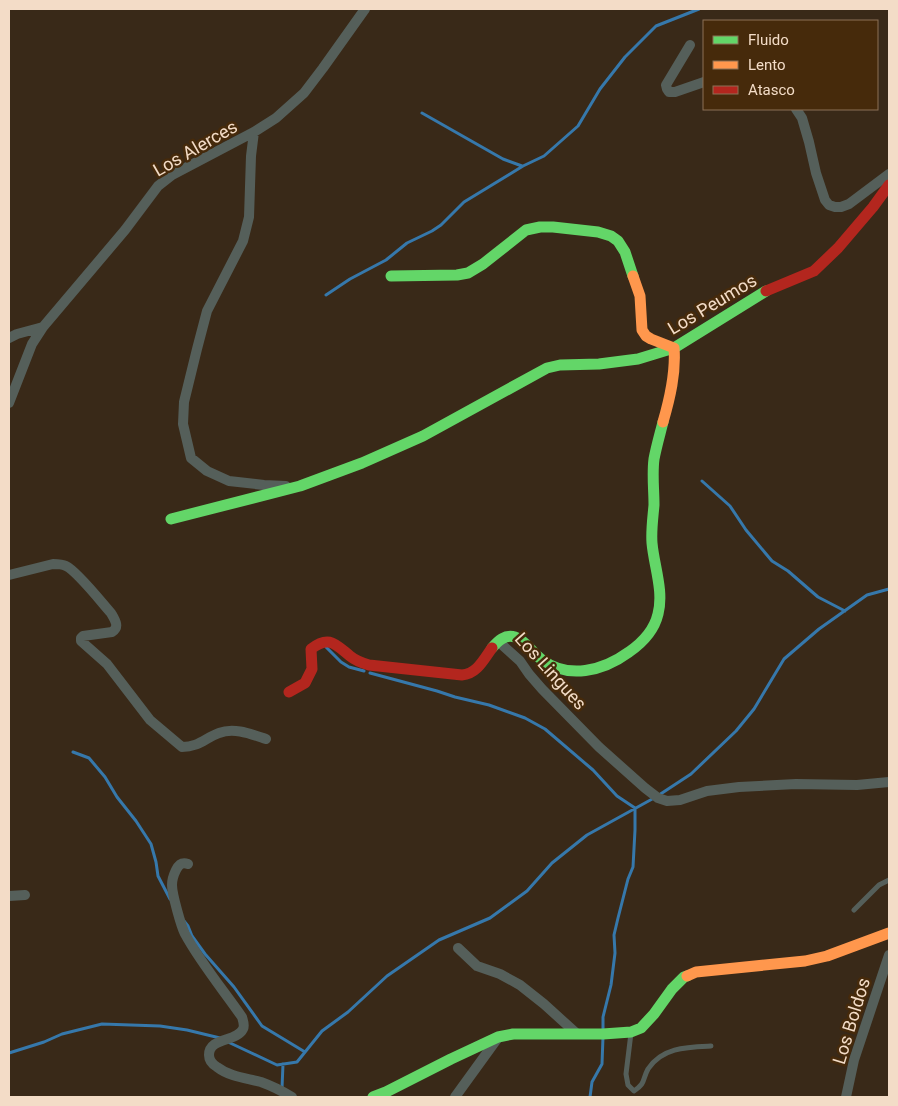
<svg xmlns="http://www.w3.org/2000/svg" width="898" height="1106" font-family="Roboto,sans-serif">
<rect width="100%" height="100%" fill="#392918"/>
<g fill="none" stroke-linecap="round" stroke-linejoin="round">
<!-- stream -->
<path stroke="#3678ab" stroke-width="3" d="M422,113L503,159L522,166
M326,295L350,279L386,260L407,243L432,231L441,225L464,202L523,166L544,156L578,126L600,89L625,57L656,26L699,9
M702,481L730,506L746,530L772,561L788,571L818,597L845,611
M326,647L341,662L349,667L364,671
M370,673L437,691L455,697L489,705L525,718L545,729L593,770L617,796L635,808V830L633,867L628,879L618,918L614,935L615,953L611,985L603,1017V1031
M73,752L89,758L105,777L117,797L136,821L151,844L156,862L158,876L170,899
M659,795L691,774L736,731L754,709L784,659L819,629L867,595L889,589
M184,921L188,926L192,936L205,954L234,987L262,1026L305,1052
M228,1042L277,1065L297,1062L322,1031L348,1012L387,976L439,940L490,918L527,891L552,863L587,835L654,798
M9,1053L44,1042L62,1034L102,1024L160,1026L187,1030L220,1038
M282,1088L283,1064
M590,1097L592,1082L602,1064L603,1037"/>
<!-- lane -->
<path stroke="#555f5a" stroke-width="5" d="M854,910L879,885L889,880
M631,1033L626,1074L628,1085L634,1091C646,1083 642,1080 648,1069C662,1047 688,1047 711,1046"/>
<!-- street -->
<path stroke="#555f5a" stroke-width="10" d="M690,45L666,85L667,89L669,92H675L704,82
M796,109L802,118L809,142L816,173L825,200L829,205L835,207H841L849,204L889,174
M254,132L251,156L249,217L243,241L207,311L197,349L184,402L183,424L191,458L207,471L229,481L264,485L286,486
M9,338L17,334L43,327
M9,403L32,344L43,327L125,230L158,186L172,175L254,132L276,118L304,93L323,68L365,9
M9,575L53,564C58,564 62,564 66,566C77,571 102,603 111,613C115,620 120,627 112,632L83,636L81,638V641L107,664L150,720L182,747C199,747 205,738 219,733C234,727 251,734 266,739
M499,642L520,661L529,674L542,689L599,747L645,788L658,798L667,801L680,800L707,791L739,787L796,784L857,785L889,782
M188,864C182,862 179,864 176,870C174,874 172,881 172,885C172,894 181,926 185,934C200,962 224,991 242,1017C243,1021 245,1025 243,1029C237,1042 209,1037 209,1055C209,1061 212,1064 217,1067C230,1077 246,1078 261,1082C272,1086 282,1091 292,1097
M9,896L25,895
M458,948L477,966L500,974L520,985L544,1004L576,1033
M455,1097L497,1039
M846,1097L854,1060L889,955"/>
<!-- fast -->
<path stroke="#63d668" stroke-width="11" d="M391,276L457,275L468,273L483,264L526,230L540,227H553L598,232L611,236L618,241L625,252L633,276
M171,519L300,486L362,463L423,436L547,368L560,365L599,364L638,359L674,348L766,291
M492,648C498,641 505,634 515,637C525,640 532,652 541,659C568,680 603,671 629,652C642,643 654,631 658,614C664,591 654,566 652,543C651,530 653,517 654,505C654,490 652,474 654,459C656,448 660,434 663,422
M373,1097L386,1092L451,1059L498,1037L513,1034H603L631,1032L641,1028L654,1014L672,989L684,977L687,976"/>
<!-- slow -->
<path stroke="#ff974d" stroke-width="11" d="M633,276L640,296L642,330L646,336L651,339L674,348C676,373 670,398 663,422
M687,976L696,972L805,961L827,956L889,933"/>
<!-- jam -->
<path stroke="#b3261e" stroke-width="11" d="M766,291L814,271L838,248L873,207L889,185
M289,692L305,683L312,669L311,649C329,635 335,644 350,656C356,661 362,663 369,665L462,675C477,674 484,659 492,648"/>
</g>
<g text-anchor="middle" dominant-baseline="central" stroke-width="5" stroke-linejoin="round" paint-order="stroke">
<!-- street labels -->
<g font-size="18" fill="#f3dcc7" stroke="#462a0b">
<text transform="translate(195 148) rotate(-30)">Los Alerces</text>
<text transform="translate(712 304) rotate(-31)">Los Peumos</text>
<text transform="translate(551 671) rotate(48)">Los Lingues</text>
<text transform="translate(851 1021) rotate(-73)">Los Boldos</text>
</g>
</g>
<!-- border -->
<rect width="898" height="1106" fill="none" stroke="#f3dcc7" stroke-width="20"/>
<!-- legend -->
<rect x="703" y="20" width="175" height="90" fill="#462a0b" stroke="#8b7156"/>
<rect x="713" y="36" width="25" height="8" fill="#63d668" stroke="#8b7156"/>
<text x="748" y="45" font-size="15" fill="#f3dcc7">Fluido</text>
<rect x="713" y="61" width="25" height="8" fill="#ff974d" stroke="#8b7156"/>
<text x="748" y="70" font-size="15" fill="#f3dcc7">Lento</text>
<rect x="713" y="86" width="25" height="8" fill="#b3261e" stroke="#8b7156"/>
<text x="748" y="95" font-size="15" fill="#f3dcc7">Atasco</text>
</svg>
